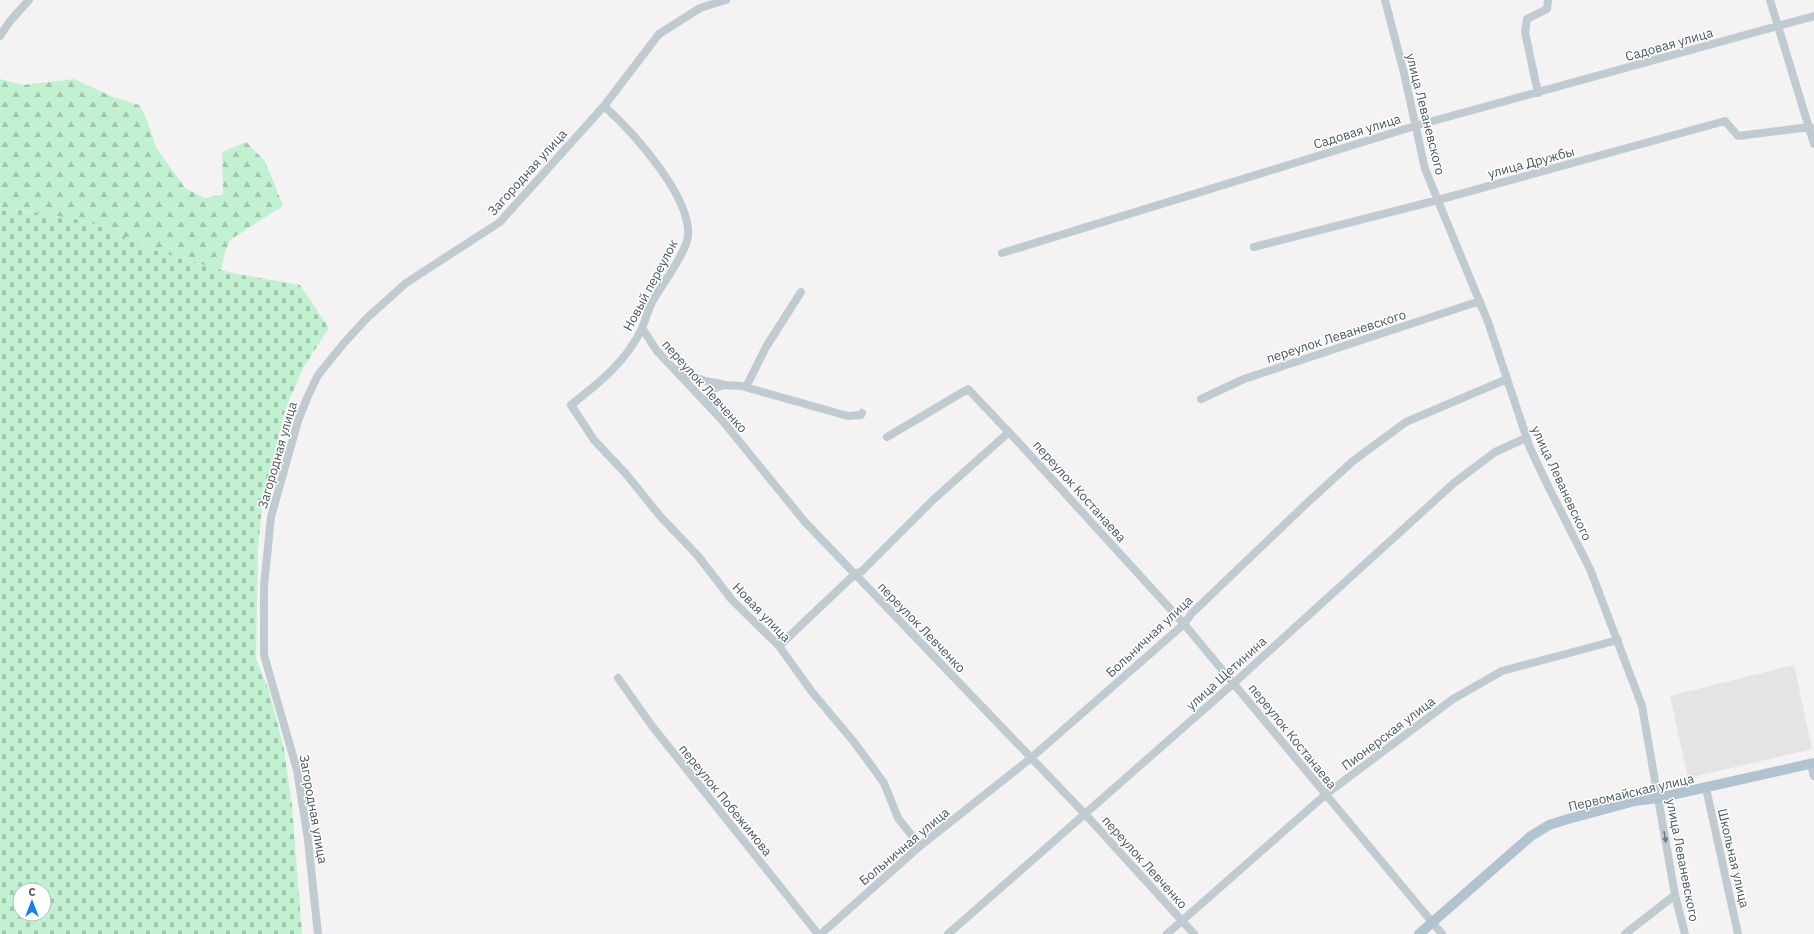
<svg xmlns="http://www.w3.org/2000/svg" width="1814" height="934" font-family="'IBM Plex Sans',sans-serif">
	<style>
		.education { fill: #e5e3e4 }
		.forest { fill: url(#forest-firs) }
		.cemetery { fill: url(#cemetery-stones); fill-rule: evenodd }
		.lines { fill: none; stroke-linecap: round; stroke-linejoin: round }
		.minor { stroke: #c0cad1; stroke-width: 8 }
		.major { stroke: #b2c3d0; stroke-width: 10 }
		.oneway { fill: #6d7a82 }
		.labels { text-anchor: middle; stroke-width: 3; stroke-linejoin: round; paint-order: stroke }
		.street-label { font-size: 13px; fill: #495760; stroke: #fff }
	</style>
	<defs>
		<pattern id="forest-firs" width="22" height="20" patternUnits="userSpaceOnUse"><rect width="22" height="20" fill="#c2f1d1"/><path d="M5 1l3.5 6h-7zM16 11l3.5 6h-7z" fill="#a0c6ad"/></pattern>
		<pattern id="cemetery-stones" width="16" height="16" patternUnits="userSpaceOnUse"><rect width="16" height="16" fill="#c2f1d1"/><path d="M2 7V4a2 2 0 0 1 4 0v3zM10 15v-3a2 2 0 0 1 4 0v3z" fill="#a0c6ad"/></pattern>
	</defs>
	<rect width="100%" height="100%" fill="#f4f2f2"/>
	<!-- education -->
	<path class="education" d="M1794,665L1812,749L1688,778L1670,696Z"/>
	<!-- forest -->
	<path class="forest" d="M0,79L23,85L74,79L113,97L139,105L147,120L156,147L185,188L205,198L223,195L222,152L246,142L265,161L283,206L230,240L225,252L221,270L159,252L86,221L20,210L0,211Z"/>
	<!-- cemetery -->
	<path class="cemetery" d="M20,210L86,221L159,252L232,273L300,285L329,328L303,368L285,410L262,505L258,549L256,659L269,691L284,749L292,806L302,934H0V211ZM20,890H44V914H20Z"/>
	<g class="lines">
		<!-- minor -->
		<path class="minor" d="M1385,0L1404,73L1425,169L1488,322L1530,448L1549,488L1590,569L1642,706L1675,895L1685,934
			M1770,0L1814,144
			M0,36L10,21L29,0
			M1538,93L1525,32L1527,19L1547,9L1548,0
			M604,106C632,131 697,202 687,241C681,261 662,284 652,302C648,310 646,319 642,328C627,361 599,383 571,405L594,440L626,474L660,516L698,556L732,600L779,646L812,692L854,742L884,783L898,818L920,846
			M1254,247L1438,200L1725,121L1738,136L1810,127
			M1002,253L1415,126L1814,16
			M642,328L657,351L721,419L805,522L1085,814L1194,934
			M678,370L705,381L722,384
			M746,387L766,347L801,292
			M1201,399L1244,379L1480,301
			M710,407L709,397L711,390L723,385L741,386L848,416L861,415L862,413
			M887,437L968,389L1021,445L1184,624L1442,934
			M779,646L855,574L862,571L933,500L1009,432
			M618,678L652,726L818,934
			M1811,764L1814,776
			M1706,788L1738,934
			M318,934L308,840L297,770L264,655V586L271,517L298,421L307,398L318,375L344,343L367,318L406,283L500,222L604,106L659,34L700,8L726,0
			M821,934L920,846L1031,758L1184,624L1192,613L1307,503L1353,461L1406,422L1507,379
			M948,934L1234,683L1454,483L1495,452L1526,438
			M1167,934L1325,795L1453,699L1502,671L1618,640
			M1625,934L1675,895"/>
		<!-- major -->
		<path class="major" d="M1419,934L1531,836L1549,825L1568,819L1635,801L1658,798L1814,763"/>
	</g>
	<!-- one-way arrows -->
	<defs><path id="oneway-solid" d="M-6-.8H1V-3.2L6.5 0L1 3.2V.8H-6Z"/></defs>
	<use class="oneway" href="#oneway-solid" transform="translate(1665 837) rotate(80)"/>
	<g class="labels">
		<!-- street labels -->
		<g class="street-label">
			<text transform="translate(1669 44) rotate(-16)" y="5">Садовая улица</text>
			<text transform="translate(1426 114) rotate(76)" y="5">улица Леваневского</text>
			<text transform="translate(1357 131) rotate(-17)" y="5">Садовая улица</text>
			<text transform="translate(1531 162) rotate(-15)" y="5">улица Дружбы</text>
			<text transform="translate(527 172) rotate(-48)" y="5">Загородная улица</text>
			<text transform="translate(650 285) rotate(-62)" y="5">Новый переулок</text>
			<text transform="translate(1336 336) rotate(-18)" y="5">переулок Леваневского</text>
			<text transform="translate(705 386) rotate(48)" y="5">переулок Левченко</text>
			<text transform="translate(277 455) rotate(-74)" y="5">Загородная улица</text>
			<text transform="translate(1562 483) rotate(65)" y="5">улица Леваневского</text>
			<text transform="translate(1080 491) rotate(48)" y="5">переулок Костанаева</text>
			<text transform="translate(762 612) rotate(46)" y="5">Новая улица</text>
			<text transform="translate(922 627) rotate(46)" y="5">переулок Левченко</text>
			<text transform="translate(1149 636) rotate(-43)" y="5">Больничная улица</text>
			<text transform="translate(1226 673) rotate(-42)" y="5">улица Щетинина</text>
			<text transform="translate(1388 733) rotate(-37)" y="5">Пионерская улица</text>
			<text transform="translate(1293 736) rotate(51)" y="5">переулок Костанаева</text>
			<text transform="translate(1631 792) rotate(-13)" y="5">Первомайская улица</text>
			<text transform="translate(726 800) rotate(51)" y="5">переулок Побежимова</text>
			<text transform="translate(314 809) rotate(80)" y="5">Загородная улица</text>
			<text transform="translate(904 846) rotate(-40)" y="5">Больничная улица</text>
			<text transform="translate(1734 858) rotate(77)" y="5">Школьная улица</text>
			<text transform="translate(1683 860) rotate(79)" y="5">улица Леваневского</text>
			<text transform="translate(1145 862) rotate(48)" y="5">переулок Левченко</text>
		</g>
	</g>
	<!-- north arrow -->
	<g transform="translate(32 902)"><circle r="19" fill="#ffffff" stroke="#b6bcbf"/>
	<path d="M0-3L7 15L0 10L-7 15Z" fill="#1982e7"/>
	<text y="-6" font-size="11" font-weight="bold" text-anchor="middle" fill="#495760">С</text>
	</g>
</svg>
